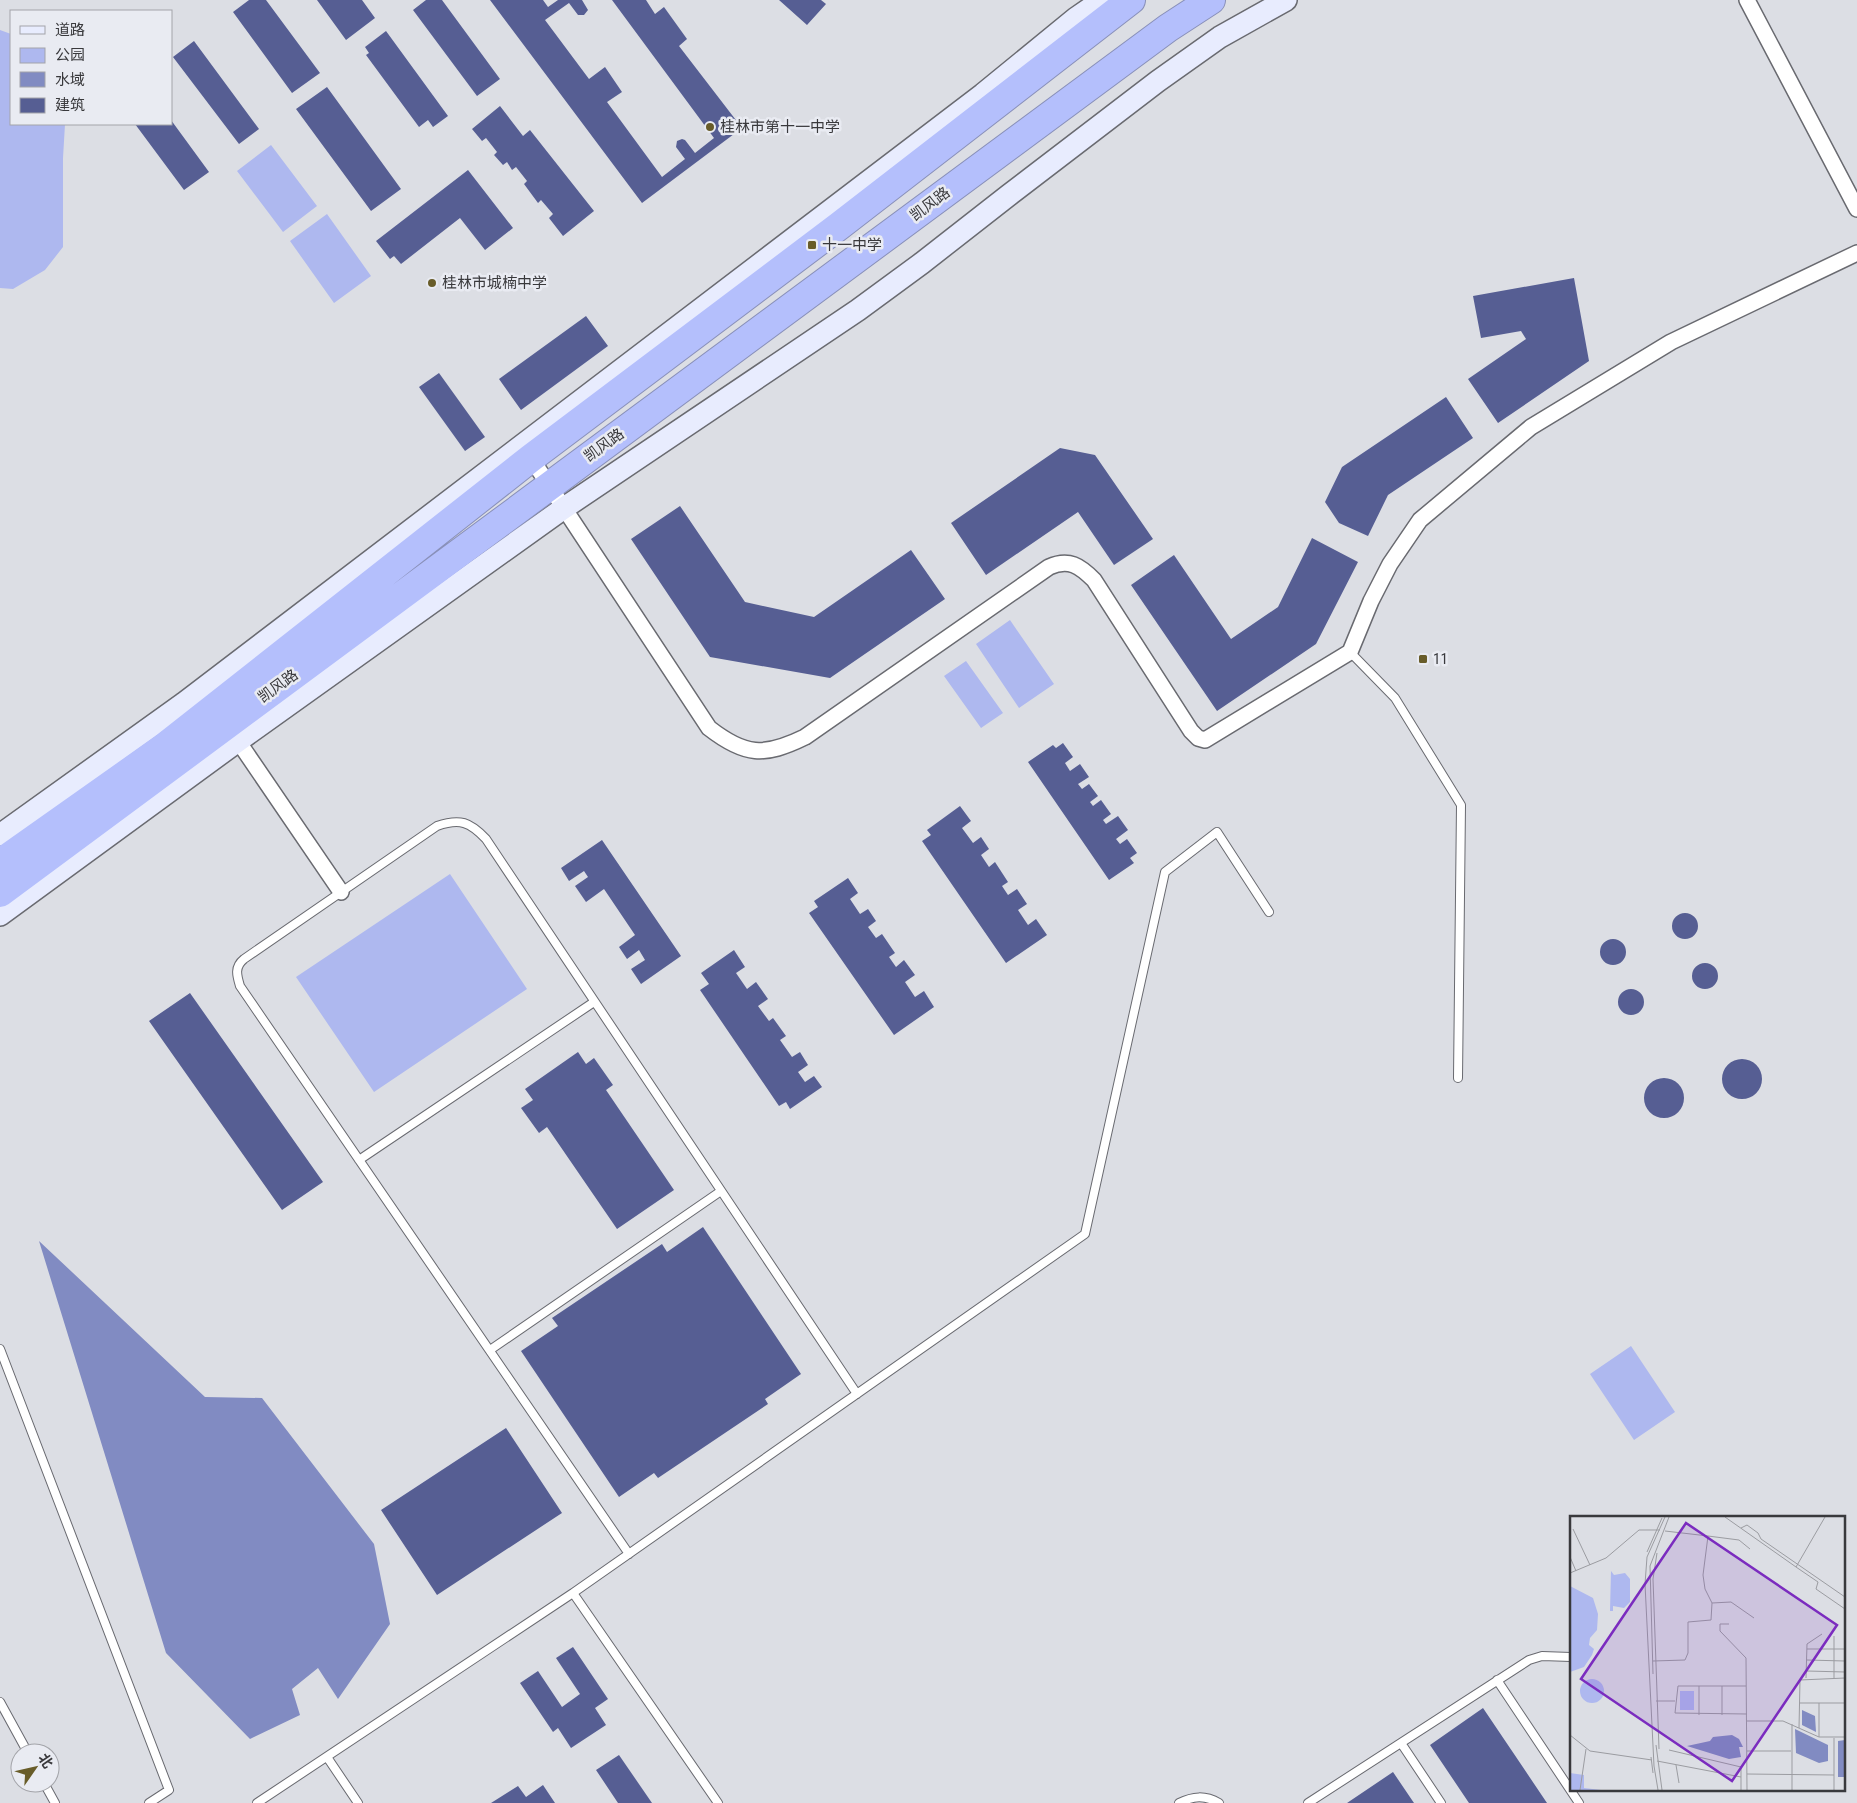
<svg xmlns="http://www.w3.org/2000/svg" width="1857" height="1803" font-family="'Roboto Condensed','Noto Sans SC',sans-serif">
	<style>
		.green { fill: #aeb8ef }
		.water { fill: #818bc2 }
		.building { fill: #565e93 }
		.lines { fill: none; stroke-linecap: round; stroke-linejoin: round }
		.lane-casing { stroke: #696a70; stroke-width: 10 }
		.street-casing { stroke: #696a70; stroke-width: 18 }
		.secondary-casing { stroke: #696a70; stroke-width: 24 }
		.highway-casing { stroke: #8990b9; stroke-width: 30 }
		.lane { stroke: #fff; stroke-width: 8 }
		.street { stroke: #fff; stroke-width: 15 }
		.secondary { stroke: #e8ecfe; stroke-width: 21 }
		.highway { stroke: #b4bffc; stroke-width: 28 }
		.poi-dot { fill: #685c29; stroke: #e9ebf2; stroke-width: 2 }
		.labels { text-anchor: middle; stroke-width: 5; stroke-linejoin: round; paint-order: stroke }
		.poi-label { font-size: 15px; fill: #39393c; stroke: #e9ebf2; text-anchor: start }
		.street-label { font-size: 15px; fill: #39393c; stroke: #e9ebf2 }
		.inset-road { fill: none; stroke: #9b9ca1; stroke-width: 1 }
		.view { fill: #7b2cbf; fill-opacity: 0.15; stroke: #7b2cbf; stroke-width: 2.5 }
		.inset-edge { fill: none; stroke: #39393c; stroke-width: 2.5 }
	</style>
	<rect width="100%" height="100%" fill="#dcdee4"/>
	<!-- green -->
	<path class="green" d="M0,30L11,34V124H65L63,158V247L45,270L13,289L0,288Z
		M271,145L317,206L283,232L237,171Z
		M327,214L371,276L334,303L290,241Z
		M1010,620L1054,684L1019,708L976,644Z
		M966,661L1003,713L981,728L944,676Z
		M450,874L527,989L374,1092L296,977Z
		M1631,1346L1675,1412L1634,1440L1590,1374Z"/>
	<!-- water -->
	<path class="water" d="M39,1241L205,1397L262,1398L374,1544L390,1624L338,1699L318,1668L292,1689L300,1715L250,1739L166,1653Z"/>
	<!-- building -->
	<path class="building" d="M249,0H266L320,73L292,93L233,12Z
		M317,0H362L375,18L346,40Z
		M426,0H442L500,79L477,96L413,10Z
		M490,0H543L548,7L558,0H582L588,10L584,15H578L569,3L545,20L589,79L605,67L622,92L607,102L662,177L685,159L676,147L677,141L682,139L685,140L695,153L714,138L612,0H646L655,14L664,7L687,39L679,46L742,128L642,203Z
		M779,0H821L826,4L807,25Z
		M386,31L448,116L433,127L428,120L419,127L366,55L369,53L365,47Z
		M194,41L259,129L239,144L173,57Z
		M327,87L401,189L371,211L296,109Z
		M500,106L523,136L530,130L594,211L563,236L549,218L553,214L541,200L538,203L524,184L527,181L516,167L512,170L507,162L503,165L494,155L497,152L486,138L482,141L472,129Z
		M171,120L209,172L184,190L135,124H171Z
		M468,170L513,228L485,250L460,218L401,264L394,256L390,259L376,241Z
		M1574,278L1589,361L1498,423L1468,379L1526,339L1521,331L1481,338L1473,296Z
		M586,316L608,346L521,410L499,379Z
		M439,373L485,437L465,451L419,387Z
		M1446,397L1473,438L1388,495L1368,536L1339,523L1325,502L1342,467Z
		M1060,448L1095,455L1153,539L1114,565L1078,512L986,575L951,523Z
		M680,506L745,602L814,617L911,550L945,599L830,678L710,657L631,539Z
		M1312,538L1358,562L1316,644L1217,711L1131,585L1174,555L1231,639L1278,607Z
		M1063,743L1073,757L1065,763L1070,771L1080,764L1089,777L1078,784L1082,789L1089,784L1098,796L1090,802L1093,806L1101,800L1111,814L1103,820L1106,824L1118,816L1128,830L1116,839L1120,844L1127,839L1137,853L1130,858L1134,863L1109,880L1028,762L1053,745L1056,748Z
		M960,806L971,821L962,828L973,843L981,837L989,849L981,855L989,867L995,862L1008,882L1002,886L1008,895L1017,889L1027,904L1018,910L1028,925L1036,919L1047,935L1006,963L922,841L931,835L927,830Z
		M602,840L681,956L641,984L631,969L645,960L639,950L627,959L619,947L635,935L604,889L586,902L575,886L588,877L584,871L569,881L561,868Z
		M848,878L858,893L850,899L860,914L868,909L876,921L868,927L876,938L882,934L895,953L889,957L896,967L904,960L915,975L905,982L915,997L924,991L934,1007L894,1035L809,913L818,907L814,901Z
		M1672 926a13 13 0 1 1 26 0a13 13 0 1 1-26 0Z
		M1600 952a13 13 0 1 1 26 0a13 13 0 1 1-26 0Z
		M734,950L745,967L736,973L747,989L756,982L768,999L758,1006L769,1021L773,1018L786,1036L780,1040L792,1057L800,1052L808,1065L798,1072L805,1082L814,1076L822,1087L790,1109L786,1102L779,1106L700,990L709,984L701,973Z
		M1692 976a13 13 0 1 1 26 0a13 13 0 1 1-26 0Z
		M1618 1002a13 13 0 1 1 26 0a13 13 0 1 1-26 0Z
		M190,993L323,1182L282,1210L149,1021Z
		M578,1052L586,1064L594,1058L613,1085L606,1090L674,1190L617,1229L547,1127L539,1133L521,1108L533,1100L525,1089Z
		M1722 1079a20 20 0 1 1 40 0a20 20 0 1 1-40 0Z
		M1644 1098a20 20 0 1 1 40 0a20 20 0 1 1-40 0Z
		M703,1227L801,1374L765,1399L768,1404L658,1478L654,1473L619,1497L521,1351L558,1326L552,1318L662,1244L667,1252Z
		M506,1428L562,1513L437,1595L381,1510Z
		M573,1647L608,1699L595,1708L606,1725L571,1748L558,1728L553,1732L520,1683L538,1671L562,1707L580,1694L556,1658Z
		M1483,1708L1547,1803H1469L1430,1745Z
		M619,1755L652,1803H618L596,1770Z
		M1393,1772L1414,1803H1347Z
		M543,1785L555,1803H491L518,1786L526,1797Z"/>
	<g class="lines">
		<!-- lane casing -->
		<g class="lane-casing">
			<path id="lane" d="M1350,652L1395,698L1461,805L1458,1078
				M359,1160L594,1002
				M0,1349L169,1790L149,1803
				M490,1350L721,1191
				M629,1554L240,986C237,976 234,967 244,959L437,826C460,818 470,822 486,839L857,1394
				M573,1593L718,1803
				M1497,1680L1579,1803
				M0,1702L28,1753
				M1401,1743L1441,1803
				M327,1757L358,1803
				M44,1783L55,1803
				M257,1803L573,1593L1085,1234L1165,872L1217,832L1269,912
				M1179,1803C1193,1796 1205,1795 1219,1803
				M1308,1803L1529,1660L1542,1656L1571,1657"/>
		</g>
		<!-- street casing -->
		<g class="street-casing">
			<path id="street" d="M1747,0L1857,209
				M531,458L709,728C745,756 764,757 805,737L1049,567C1069,558 1080,566 1094,580L1191,731L1198,738L1205,740L1350,652L1371,601L1390,564L1420,520L1531,427L1671,342L1857,253
				M238,741L341,892"/>
		</g>
		<!-- secondary casing -->
		<g class="secondary-casing">
			<path id="secondary" d="M0,835L184,703L983,94L1076,18L1102,0
				M0,915L238,741L564,508L858,310L922,263L1009,195L1158,81L1220,37L1286,0"/>
		</g>
		<!-- highway casing -->
		<g class="highway-casing">
			<path id="highway" d="M0,863L164,747L531,458L839,226L1131,0
				M0,893L1168,28L1211,0"/>
		</g>
		<!-- lane -->
		<use href="#lane" class="lane"/>
		<!-- street -->
		<use href="#street" class="street"/>
		<!-- secondary -->
		<use href="#secondary" class="secondary"/>
		<!-- highway -->
		<use href="#highway" class="highway"/>
	</g>
	<!-- markers -->
	<g class="poi-dot">
		<circle cx="710" cy="127" r="5"/>
		<rect x="807" y="240" width="10" height="10" rx="2.5"/>
		<circle cx="432" cy="283" r="5"/>
		<rect x="1418" y="654" width="10" height="10" rx="2.5"/>
	</g>
	<g class="labels">
		<!-- poi labels -->
		<g class="poi-label">
			<text x="720" y="132">桂林市第十一中学</text>
			<text x="822" y="250">十一中学</text>
			<text x="442" y="288">桂林市城楠中学</text>
			<text x="1433" y="664">11</text>
		</g>
		<!-- street labels -->
		<g class="street-label">
			<text transform="translate(930 204) rotate(-37)" y="5">凯风路</text>
			<text transform="translate(604 445) rotate(-36)" y="5">凯风路</text>
			<text transform="translate(278 686) rotate(-36)" y="5">凯风路</text>
		</g>
	</g>
	<!-- overview -->
	<g transform="translate(1570 1516)">
		<rect width="275" height="275" fill="#dcdee4"/>
		<path d="M41,55L44,59L55,57L60,63V86L54,92L43,90V95H40ZM0,70L23,82L28,98L27,114L20,122L19,129L24,133L22,139L14,151L0,156ZM10 175a12 12 0 1 1 24 0a12 12 0 1 1-24 0ZM110,175H124V194H110ZM0,257L14,259V272L31,274H0Z" fill="#aeb8ef"/>
		<path d="M232,194L245,200L246,216L232,209ZM225,213L258,229V245L249,247L226,237ZM162,219L169,223L173,231H169L171,241L159,243L117,230L140,225L143,221ZM275,224V261H268V225Z" fill="#818bc2"/>
		<path class="inset-road" d="M155,1L226,51M255,1L226,51L248,66L246,73L275,93M171,12L177,9L188,17L191,23L275,81M3,13L20,49M138,20L169,24L180,33M77,36L92,2M87,37L83,63L89,233M0,41L6,55M0,57L36,42L69,14H90M142,87L161,86L184,102M159,108H150V115L176,142L177,274M264,120V162M237,133H275M237,144L275,145M83,145L115,144L118,137V106L141,104L142,87L135,73L133,59L138,20L95,15M237,155L275,156M83,158L80,50L99,1M236,162L237,128L252,118M129,170V199M152,170V199M176,170H108L105,197L177,198M86,185H105M229,187H275M249,187V221M177,205H213L249,221H275M229,212L230,164L275,162M0,219L20,235L82,244M264,222V274M86,229L92,274M99,234L171,251V274M177,235H221M81,241L83,257M87,245L171,261M106,249L109,267M177,258L264,259M10,274L16,233M88,274L84,250L75,68L77,41L95,1M222,274V208"/>
		<path class="view" d="M116,7L267,109L162,265L11,163Z"/>
		<rect width="275" height="275" class="inset-edge"/>
	</g>
	<!-- legend -->
	<rect x="10" y="10" width="162" height="115" fill="#e9ebf2" stroke="#a3a4a9"/>
	<rect x="20" y="26" width="25" height="8" fill="#e8ecfe" stroke="#a3a4a9"/>
	<text x="55" y="35" font-size="15" fill="#39393c">道路</text>
	<rect x="20" y="48" width="25" height="15" fill="#aeb8ef" stroke="#a3a4a9"/>
	<text x="55" y="60" font-size="15" fill="#39393c">公园</text>
	<rect x="20" y="72" width="25" height="15" fill="#818bc2" stroke="#a3a4a9"/>
	<text x="55" y="85" font-size="15" fill="#39393c">水域</text>
	<rect x="20" y="98" width="25" height="15" fill="#565e93" stroke="#a3a4a9"/>
	<text x="55" y="110" font-size="15" fill="#39393c">建筑</text>
	<!-- north arrow -->
	<g transform="translate(35 1768) rotate(56)"><circle r="24" fill="#e9ebf2" stroke="#a3a4a9"/>
	<path d="M0-4L9 19L0 12L-9 19Z" fill="#685c29"/>
	<text y="-8" font-size="14" font-weight="bold" text-anchor="middle" fill="#39393c">北</text>
	</g>
</svg>
